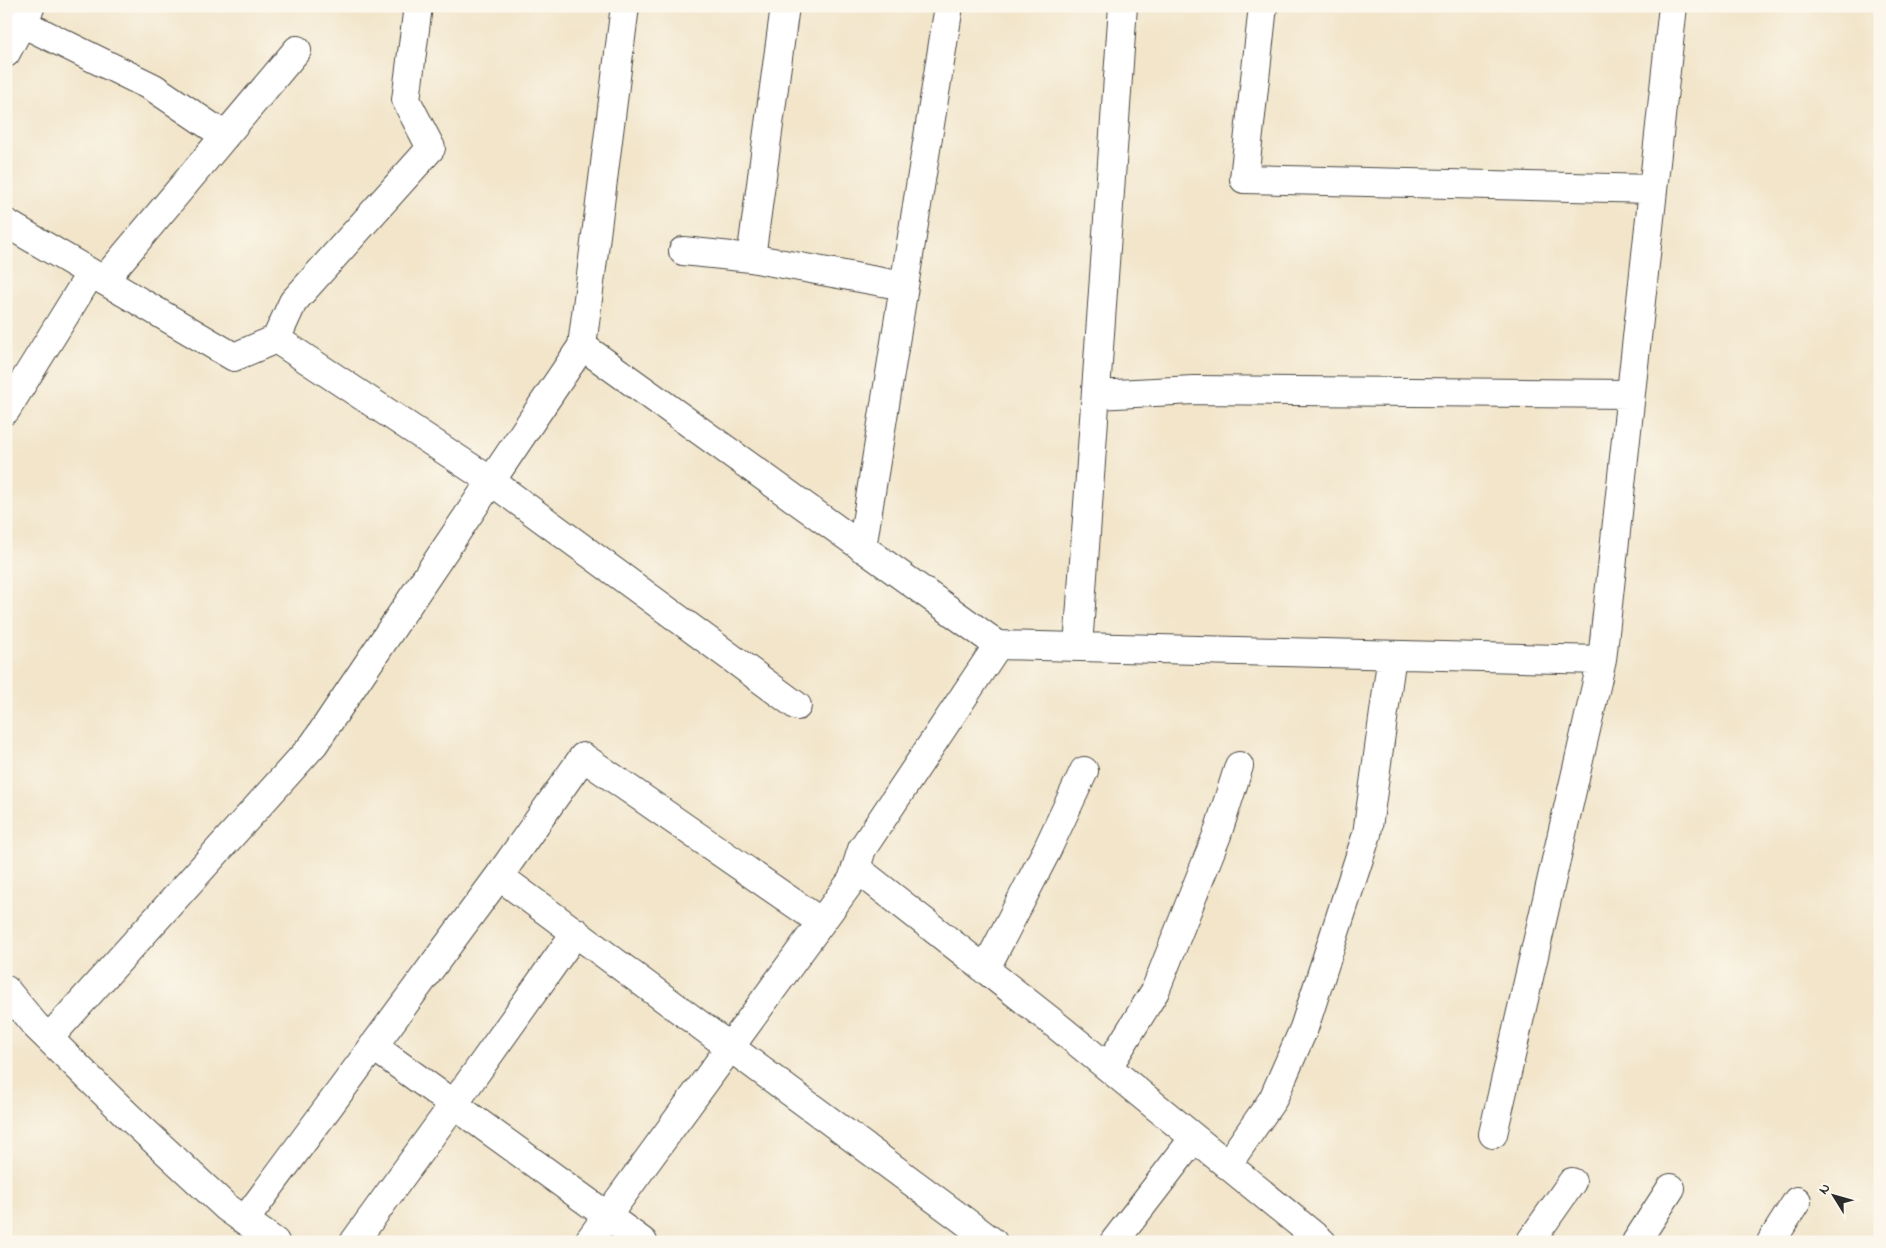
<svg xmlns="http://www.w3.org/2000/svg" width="1886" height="1248" font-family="'Indie Flower',sans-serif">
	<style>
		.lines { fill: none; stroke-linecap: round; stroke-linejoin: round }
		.minor-casing { stroke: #494743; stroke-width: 30 }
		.minor { stroke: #fff; stroke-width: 28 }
	</style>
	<rect width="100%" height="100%" fill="#fbf7ec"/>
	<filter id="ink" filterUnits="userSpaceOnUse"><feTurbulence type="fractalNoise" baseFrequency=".02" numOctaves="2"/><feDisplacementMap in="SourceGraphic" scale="10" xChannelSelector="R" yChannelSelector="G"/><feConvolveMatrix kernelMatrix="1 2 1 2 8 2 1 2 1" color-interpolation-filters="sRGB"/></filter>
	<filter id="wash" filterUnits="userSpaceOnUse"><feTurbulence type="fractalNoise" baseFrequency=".0096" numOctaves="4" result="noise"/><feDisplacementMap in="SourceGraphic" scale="20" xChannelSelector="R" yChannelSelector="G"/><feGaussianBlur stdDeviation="1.12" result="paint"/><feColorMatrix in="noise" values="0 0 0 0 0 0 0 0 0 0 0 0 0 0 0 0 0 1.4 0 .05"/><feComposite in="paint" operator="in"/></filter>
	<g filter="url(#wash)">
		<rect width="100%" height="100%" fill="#f2e5ca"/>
	</g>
	<g filter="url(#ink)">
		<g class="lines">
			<!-- minor casing -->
			<g class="minor-casing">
				<path id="minor" d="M1263,6L1244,179L1653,189
					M22,23L154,88L225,136
					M6,53L30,8
					M6,223L234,357L276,339L491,481L797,706
					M683,251L751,258L904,286
					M751,258L785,6
					M104,280L297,50
					M276,339L293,302L431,148L406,100L418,6
					M582,346L998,645L1602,660
					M1096,395L1194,390L1630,394
					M6,410L91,273
					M862,548L949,6
					M1078,647L1123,6
					M856,868L1051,1021L1322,1242
					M499,876L993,1242
					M985,970L1046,852L1084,771
					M6,990L35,1025L127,1115L226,1207L275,1242
					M49,1038L314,744L582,346L625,6
					M373,1046L643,1242
					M1108,1067L1155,991L1217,835L1239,766
					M1493,1134L1602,660L1673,6
					M1227,1165L1273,1099L1304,1028L1367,834L1392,655
					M245,1220L499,876L583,757L821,922
					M354,1242L454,1104L576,932
					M588,1242L852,880L862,849L998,645
					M1114,1242L1194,1138
					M1530,1242L1572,1182
					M1636,1242L1671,1188
					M1771,1242L1797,1201"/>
			</g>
			<!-- minor -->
			<use href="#minor" class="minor"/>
		</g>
	</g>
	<!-- margin -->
	<rect width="1886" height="1248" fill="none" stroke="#fbf7ec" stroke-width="25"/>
	<!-- north arrow -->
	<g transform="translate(1834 1196) rotate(307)" stroke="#fbf7ec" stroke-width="4" paint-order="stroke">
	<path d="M0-4L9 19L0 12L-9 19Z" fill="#2b2b2b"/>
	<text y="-8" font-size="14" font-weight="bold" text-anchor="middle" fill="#2b2b2b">N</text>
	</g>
</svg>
